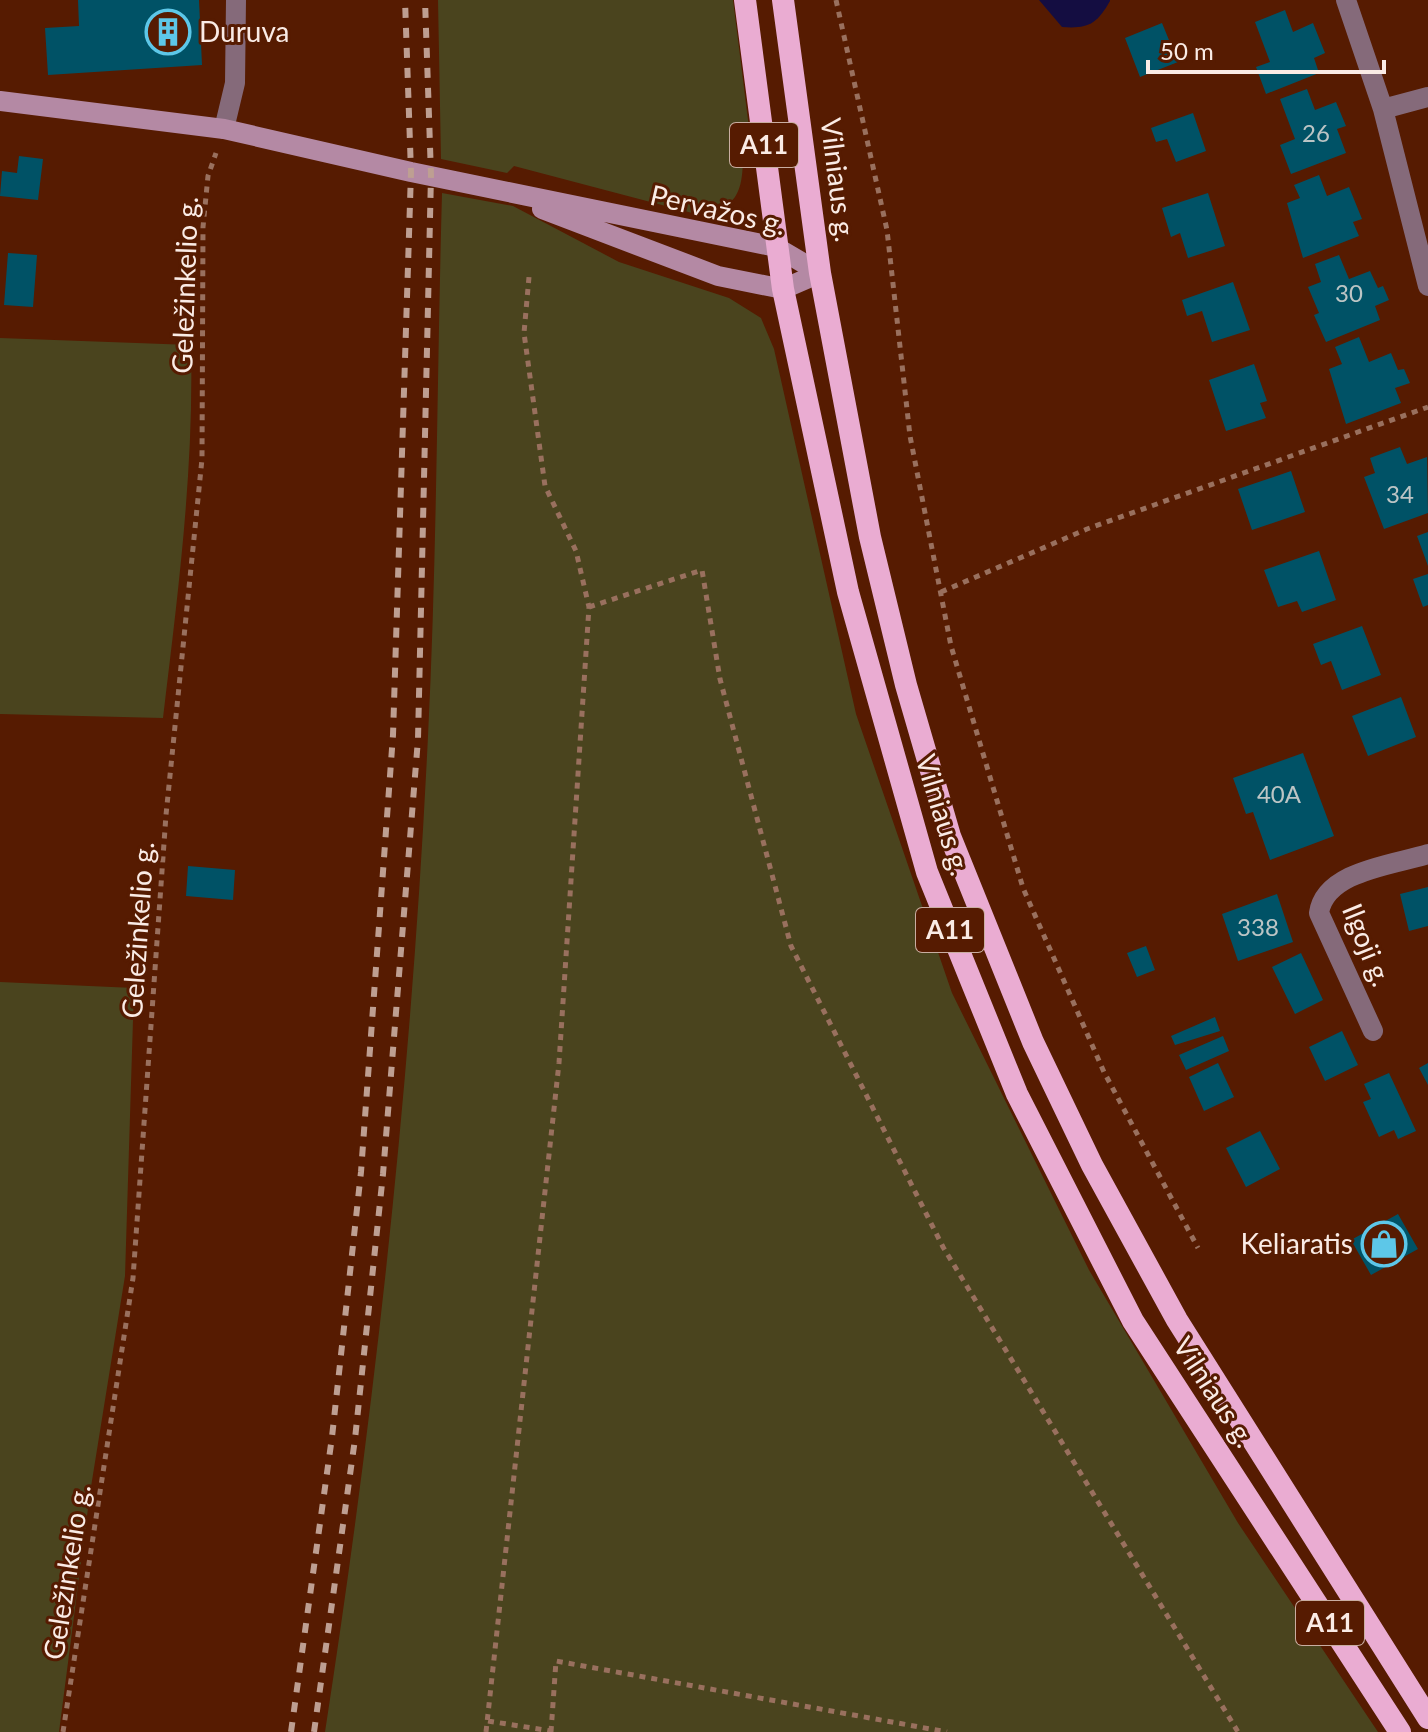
<svg xmlns="http://www.w3.org/2000/svg" width="1428" height="1732" font-family="Lato,sans-serif">
	<style>
		.green { fill: #4a441e }
		.water { fill: #140d41 }
		.building { fill: #005266 }
		.lines { fill: none; stroke-linecap: round; stroke-linejoin: round }
		.path { stroke: #99705e; stroke-width: 5; stroke-dasharray: 6 6; stroke-linecap: butt }
		.minor { stroke: #856a7a; stroke-width: 20 }
		.secondary { stroke: #b489a4; stroke-width: 20 }
		.trunk { stroke: #eaacd2; stroke-width: 22 }
		.rail { stroke: #be9f92; stroke-width: 6; stroke-dasharray: 10 10; stroke-linecap: butt }
		.labels { text-anchor: middle; stroke-width: 6; stroke-linejoin: round; paint-order: stroke }
		.number-label { font-size: 24px; fill: #bcc5c5 }
		.shield { fill: #561b01; stroke: #c9ada1; stroke-width: 2 }
		.shield-label { font-size: 26px; font-weight: bold; fill: #faebe5 }
		.poi-label { font-size: 28px; fill: #faebe5; stroke: #561b01; text-anchor: start }
		.street-label { font-size: 28px; fill: #faebe5; stroke: #561b01 }
	</style>
	<rect width="100%" height="100%" fill="#561b01"/>
	<!-- green -->
	<path class="green" d="M438,0H733L752,152L743,154C743,193 737,210 696,214L514,166L507,173L441,159Z
		M442,193L513,206L619,262L729,298L761,318L774,349L856,714L952,993L1089,1270L1238,1523L1378,1732H325C376,1402 412,1070 428,736C437,556 437,374 442,193Z
		M0,338L191,345C194,471 178,593 163,718L0,714Z
		M0,982L134,988L125,1276L90,1493L59,1732H0Z"/>
	<!-- water -->
	<path class="water" d="M1039,0H1110V1C1097,24 1088,29 1062,27Z"/>
	<!-- building -->
	<path class="building" d="M78,0H199L202,65L48,75L45,28L79,26Z
		M1285,10L1293,32L1313,23L1325,53L1314,58L1319,73L1266,94L1256,67L1270,62L1255,22Z
		M1162,23L1178,62L1140,77L1125,38Z
		M1307,89L1315,110L1336,102L1346,126L1337,129L1346,153L1291,174L1280,145L1295,139L1280,99Z
		M1193,113L1206,151L1176,162L1167,139L1156,142L1151,128Z
		M19,156L43,159L38,200L0,196L2,171L17,173Z
		M1319,175L1327,196L1349,187L1362,219L1353,222L1359,236L1303,258L1287,203L1300,198L1294,185Z
		M1208,193L1225,246L1188,258L1180,233L1171,237L1162,208Z
		M8,253L37,255L33,307L4,305Z
		M1339,255L1349,279L1370,271L1378,288L1383,286L1389,300L1375,306L1380,320L1326,342L1314,315L1319,313L1308,287L1321,282L1315,264Z
		M1233,282L1250,330L1212,342L1202,311L1187,316L1182,300Z
		M1359,337L1369,362L1391,353L1398,370L1404,369L1410,383L1395,388L1401,403L1346,424L1329,369L1342,364L1335,347Z
		M1254,364L1267,401L1260,403L1266,418L1226,431L1209,380Z
		M1400,447L1407,464L1427,457L1428,513L1384,529L1364,477L1375,473L1370,458Z
		M1291,471L1305,512L1252,530L1238,489Z
		M1428,532V566L1417,536Z
		M1319,551L1336,600L1302,612L1297,601L1278,607L1264,570Z
		M1428,574V605L1423,607L1413,579Z
		M1362,626L1381,675L1342,690L1331,661L1321,665L1313,644Z
		M1401,697L1416,737L1368,756L1352,716Z
		M1303,753L1334,836L1270,860L1253,812L1246,814L1233,778Z
		M188,866L235,870L233,900L186,896Z
		M1428,887V926L1409,931L1400,894Z
		M1277,894L1293,942L1238,961L1222,914Z
		M1146,946L1155,970L1137,977L1127,953Z
		M1301,953L1323,1000L1295,1014L1272,967Z
		M1215,1017L1220,1031L1175,1045L1171,1036Z
		M1342,1031L1358,1065L1325,1081L1309,1047Z
		M1223,1036L1229,1051L1186,1070L1179,1055Z
		M1218,1063L1234,1097L1204,1111L1189,1077Z
		M1428,1063V1085L1419,1068Z
		M1389,1073L1416,1131L1398,1139L1394,1130L1379,1137L1363,1102L1371,1099L1364,1084Z
		M1260,1131L1280,1169L1246,1187L1226,1148Z
		M1398,1214L1418,1249L1371,1275L1351,1240Z"/>
	<g class="lines">
		<!-- path -->
		<path class="path" d="M836,0L887,230L910,436L951,646L1023,888L1104,1072L1198,1248
			M941,592L1087,529L1428,407
			M589,607L702,570L720,679L791,946L943,1247L1238,1732
			M488,1721L551,1731
			M63,1732L133,1278L166,815L202,459L203,227L208,176L216,153
			M486,1732L559,1063L589,607L576,551L545,486L524,333L529,277
			M551,1732L556,1661L947,1732"/>
		<!-- minor -->
		<path class="minor" d="M1346,0L1383,109L1428,286
			M1383,109L1428,97
			M224,129L235,83L236,0
			M1373,1031L1319,913C1325,871 1393,865 1428,854"/>
		<!-- secondary -->
		<path class="secondary" d="M0,101L224,129L411,172L776,247L820,273
			M542,209L718,276L783,289L820,273"/>
		<!-- trunk -->
		<path class="trunk" d="M745,0L783,289L848,592L927,872L1017,1094L1133,1321L1400,1732
			M783,0L820,273L870,537L906,685L950,836L1033,1042L1092,1165L1177,1320L1428,1718"/>
		<!-- rail -->
		<path class="rail" d="M291,1732L332,1437L361,1172L393,735L411,172L405,0
			M314,1732L355,1439L383,1174L418,739L431,175L425,0"/>
	</g>
	<!-- icons -->
	<defs>
		<g id="building-ring" transform="scale(2.3)"><circle r="9.5" fill="#561b01" stroke="#5dc7e8" stroke-width="1.5"/><path d="M-4-6H4V6H1V3H-1V6H-4ZM-2.5-4.3h1.7v1.8h-1.7ZM.8-4.3h1.7v1.8H.8ZM-2.5-1h1.7V.8h-1.7ZM.8-1h1.7V.8H.8Z" fill="#5dc7e8"/></g>
		<g id="shop-ring" transform="scale(2.3)"><circle r="9.5" fill="#561b01" stroke="#5dc7e8" stroke-width="1.5"/><path d="M-5-2.5h2.3a2.7 3.5 0 0 1 5.4 0H5L5.5 6h-11ZM-1.5-2.5h3a1.5 2.3 0 0 0-3 0Z" fill="#5dc7e8"/></g>
	</defs>
	<g fill-rule="evenodd">
		<use href="#building-ring" x="168" y="32"/>
		<use href="#shop-ring" x="1384" y="1244"/>
	</g>
	<g class="labels">
		<!-- number labels -->
		<g class="number-label">
			<text x="1316" y="142">26</text>
			<text x="1349" y="302">30</text>
			<text x="1400" y="503">34</text>
			<text x="1279" y="803">40A</text>
			<text x="1258" y="936">338</text>
		</g>
		<!-- shield labels -->
		<g class="shield">
			<rect x="730" y="123" width="68" height="44" rx="6"/>
			<rect x="916" y="908" width="68" height="44" rx="6"/>
			<rect x="1296" y="1601" width="68" height="44" rx="6"/>
		</g>
		<g class="shield-label">
			<text x="764" y="154">A11</text>
			<text x="950" y="939">A11</text>
			<text x="1330" y="1632">A11</text>
		</g>
		<!-- poi labels -->
		<g class="poi-label">
			<text x="199" y="42">Duruva</text>
			<text x="1353" y="1254" text-anchor="end">Keliaratis</text>
		</g>
		<!-- street labels -->
		<g class="street-label">
			<text transform="translate(838 180) rotate(83)" y="10">Vilniaus g.</text>
			<text transform="translate(718 210) rotate(13)" y="10">Pervažos g.</text>
			<text transform="translate(185 285) rotate(-88)" y="10">Geležinkelio g.</text>
			<text transform="translate(943 815) rotate(73)" y="10">Vilniaus g.</text>
			<text transform="translate(138 930) rotate(-86)" y="10">Geležinkelio g.</text>
			<text transform="translate(1367 945) rotate(68)" y="10">Ilgoji g.</text>
			<text transform="translate(1214 1392) rotate(57)" y="10">Vilniaus g.</text>
			<text transform="translate(67 1572) rotate(-81)" y="10">Geležinkelio g.</text>
		</g>
	</g>
	<!-- scale -->
	<path d="M1148 60v12h236v-12" fill="none" stroke="#faebe5" stroke-width="4"/>
	<text x="1160" y="60" font-size="24" fill="#faebe5" stroke="#561b01" stroke-width="6" paint-order="stroke">50 m</text>
</svg>
